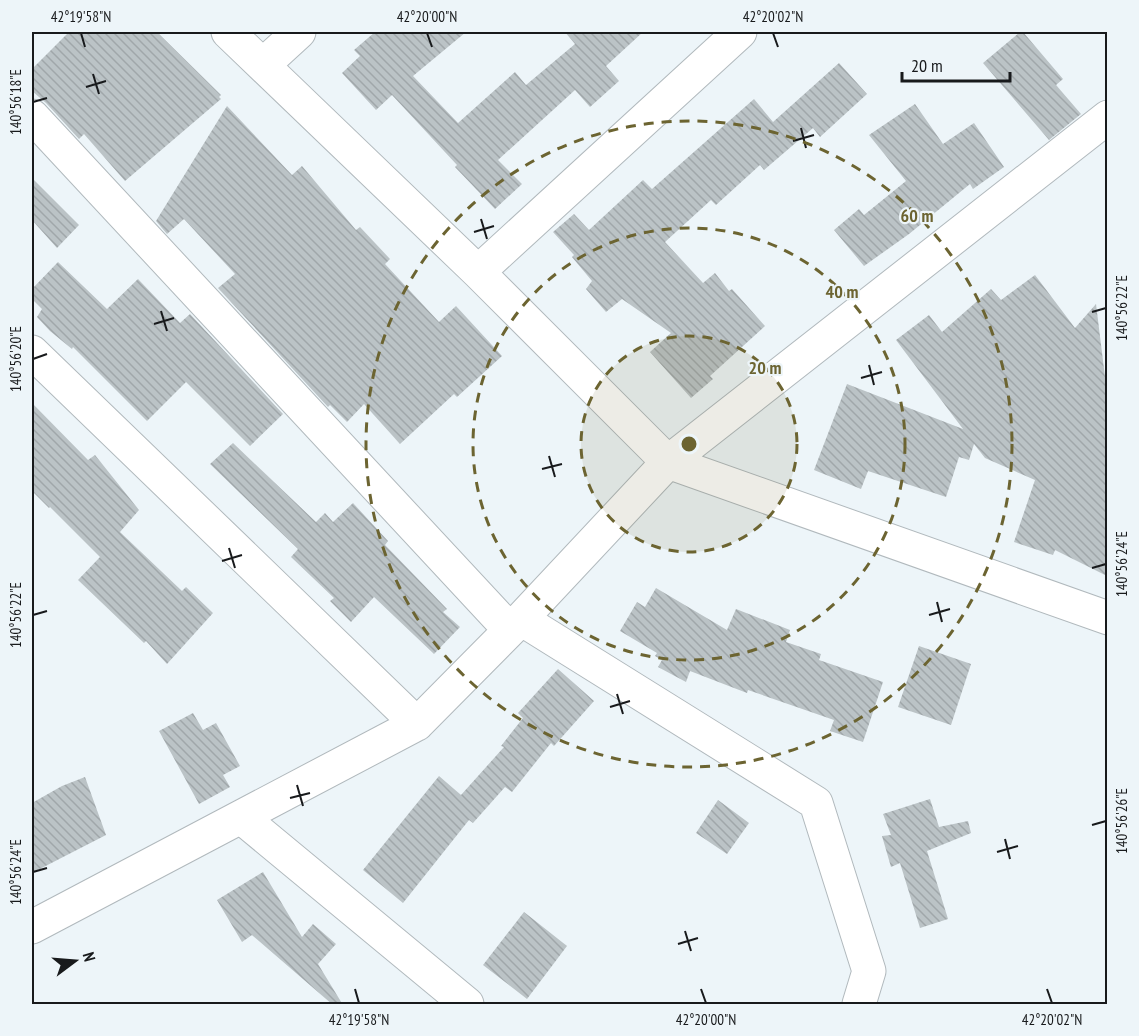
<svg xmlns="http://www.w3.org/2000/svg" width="1139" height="1036" font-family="'PT Sans Narrow',sans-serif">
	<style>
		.building { fill: url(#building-back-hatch) }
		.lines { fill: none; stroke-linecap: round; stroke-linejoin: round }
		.minor-casing { stroke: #b1b9bd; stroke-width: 35 }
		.minor { stroke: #fff; stroke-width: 33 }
		.ticks { fill: none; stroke: #181a1c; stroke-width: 2 }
		.ring { fill: none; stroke: #6c6431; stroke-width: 3; stroke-dasharray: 10 8 }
		.centre { fill: #6c6431; stroke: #edf5f9; stroke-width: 3 }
		.ring-label { font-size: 18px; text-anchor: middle; font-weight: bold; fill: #6c6431; stroke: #edf5f9; stroke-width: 4.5; stroke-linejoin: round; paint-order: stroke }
		.neatline { fill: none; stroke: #181a1c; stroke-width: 2 }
		.ticks-label { font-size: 15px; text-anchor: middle; fill: #181a1c }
	</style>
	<defs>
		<pattern id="building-back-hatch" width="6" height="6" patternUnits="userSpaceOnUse" patternTransform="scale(1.5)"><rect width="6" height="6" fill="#bbc3c6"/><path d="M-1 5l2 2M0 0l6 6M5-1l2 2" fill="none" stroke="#a0a7aa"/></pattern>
	</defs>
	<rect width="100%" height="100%" fill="#edf5f9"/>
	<!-- building -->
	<path class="building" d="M69,32H157L221,95L219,97L221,99L125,181L84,134L79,139L46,103L32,91V69Z
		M375,32H466L413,76L458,123L515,72L526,85L575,44L565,32H643L606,66L619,81L590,107L575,90L498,160L522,184L495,209L455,167L457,165L392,95L376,110L342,73L360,56L354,50Z
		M1020,32H1023L1063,79L1056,85L1081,114L1049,140L983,63Z
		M839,63L867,94L820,137L813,128L764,170L760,165L716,205L711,200L665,242L703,283L715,273L729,291L732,289L765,326L710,376L713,379L691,398L650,352L671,333L622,299L606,312L586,289L592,281L572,257L574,255L553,232L574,214L589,230L643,180L652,189L754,99L773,122Z
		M915,104L943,144L974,123L1004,167L973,189L970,184L909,234L864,266L834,230L859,209L864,215L906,181L869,135Z
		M227,106L292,175L302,166L356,230L360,227L390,259L385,264L439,322L456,306L502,356L457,397L454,394L400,444L364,404L347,422L330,405L328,407L218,288L235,274L184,219L167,234L156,221Z
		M32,178L79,225L57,248L32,220Z
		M58,262L107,309L138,279L180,323L190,314L283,414L250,446L186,382L147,421L73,347L72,349L50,331L37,317L42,309L32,299V289Z
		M1035,275L1075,328L1096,304L1107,393V576L1055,550L1053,555L1014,542L1035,480L985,458L974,444L969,460L959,457L946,497L868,471L861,489L814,470L847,384L963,429L896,340L929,315L942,332L991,289L1001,300Z
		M32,403L88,460L95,455L139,510L120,532L182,591L186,587L213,613L167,664L146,641L144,643L78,580L100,557L50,507L49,508L32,491Z
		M233,443L316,522L325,513L333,522L353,503L388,541L385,545L447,609L443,612L460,627L434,654L374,597L351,622L330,601L334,598L291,557L298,549L210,464Z
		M656,588L727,630L736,609L790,630L786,642L821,654L819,660L883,682L863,742L830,731L834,720L748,690L747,693L690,671L686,682L658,667L662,660L655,656L657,653L620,631L637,602L645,607Z
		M919,646L971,664L951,725L898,707Z
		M558,669L594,701L554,746L551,743L512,792L505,787L473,823L469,820L403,903L363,870L439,776L461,795L504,747L501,746L523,718L518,713Z
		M193,713L203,730L216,723L240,766L223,775L230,787L199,804L159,731Z
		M85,777L106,835L32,873V803L62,786Z
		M930,799L939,827L968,821L971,833L927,851L948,919L920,928L900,863L891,867L882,836L891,835L883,814Z
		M718,800L749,823L727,854L696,833Z
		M263,872L302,937L313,924L336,944L318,964L343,1005H333L252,935L242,942L217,900Z
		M524,912L567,946L527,999L483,965Z"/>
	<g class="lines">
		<!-- minor casing -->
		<g class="minor-casing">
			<path id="minor" d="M228,32L478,272L668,462L1108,618
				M263,65L299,32
				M32,116L510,630
				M478,272L740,32
				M32,352L417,724
				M521,619L816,803L869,971L859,1004
				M241,817L467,1004
				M32,927L417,724L521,619L668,462L1108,117"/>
		</g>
		<!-- minor -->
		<use href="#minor" class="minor"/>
	</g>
	<!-- ticks -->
	<path class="ticks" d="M81,33L85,47M427,33L432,47M773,33L778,47M93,74L99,94M86,87L106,81M33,102L47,98M801,128L806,148M793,141L814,135M481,219L487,239M474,232L494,226M161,311L167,331M1092,312L1106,308M154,324L174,318M33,359L47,354M869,365L874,385M861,378L882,372M549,456L555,477M542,469L562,464M229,548L235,568M222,561L242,555M1092,568L1106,564M937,602L942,622M33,615L47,611M929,615L950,609M617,694L623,714M610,707L630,701M297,785L303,806M290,798L310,793M1092,825L1106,821M1005,839L1010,859M997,852L1018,846M33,872L47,868M685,931L691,951M678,944L698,938M355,989L359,1003M701,989L706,1003M1047,989L1052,1003"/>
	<!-- distance rings -->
	<circle cx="689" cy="444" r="108" fill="#6c6431" fill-opacity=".12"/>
	<g class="ring">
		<circle cx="689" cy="444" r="108"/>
		<circle cx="689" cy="444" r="216"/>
		<circle cx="689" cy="444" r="323"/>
	</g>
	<circle cx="689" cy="444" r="9" class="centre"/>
	<g class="ring-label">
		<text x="917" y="222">60 m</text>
		<text x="842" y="298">40 m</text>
		<text x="765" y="374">20 m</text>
	</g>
	<!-- border -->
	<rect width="1139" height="1036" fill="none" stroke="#edf5f9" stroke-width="66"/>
	<!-- north arrow -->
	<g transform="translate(75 961) rotate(74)" stroke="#edf5f9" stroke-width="4.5" paint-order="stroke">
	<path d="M0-4.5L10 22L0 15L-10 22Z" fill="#181a1c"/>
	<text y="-9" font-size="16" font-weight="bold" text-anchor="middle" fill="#181a1c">N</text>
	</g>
	<!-- scale -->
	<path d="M902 72v9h108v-9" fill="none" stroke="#181a1c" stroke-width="3"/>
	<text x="911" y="72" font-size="18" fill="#181a1c" stroke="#edf5f9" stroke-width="4.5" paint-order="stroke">20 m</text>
	<rect x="33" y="33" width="1073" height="970" class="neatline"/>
	<g class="ticks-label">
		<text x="81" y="22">42°19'58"N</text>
		<text x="427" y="22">42°20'00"N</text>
		<text x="773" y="22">42°20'02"N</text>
		<text transform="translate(16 102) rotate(-90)" y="5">140°56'18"E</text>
		<text transform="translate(1122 308) rotate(-90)" y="5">140°56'22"E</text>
		<text transform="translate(16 359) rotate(-90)" y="5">140°56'20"E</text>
		<text transform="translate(1122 564) rotate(-90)" y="5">140°56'24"E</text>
		<text transform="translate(16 615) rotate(-90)" y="5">140°56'22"E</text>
		<text transform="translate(1122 821) rotate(-90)" y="5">140°56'26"E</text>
		<text transform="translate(16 872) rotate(-90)" y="5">140°56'24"E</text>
		<text x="359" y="1025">42°19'58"N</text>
		<text x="706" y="1025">42°20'00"N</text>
		<text x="1052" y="1025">42°20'02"N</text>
	</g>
</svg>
